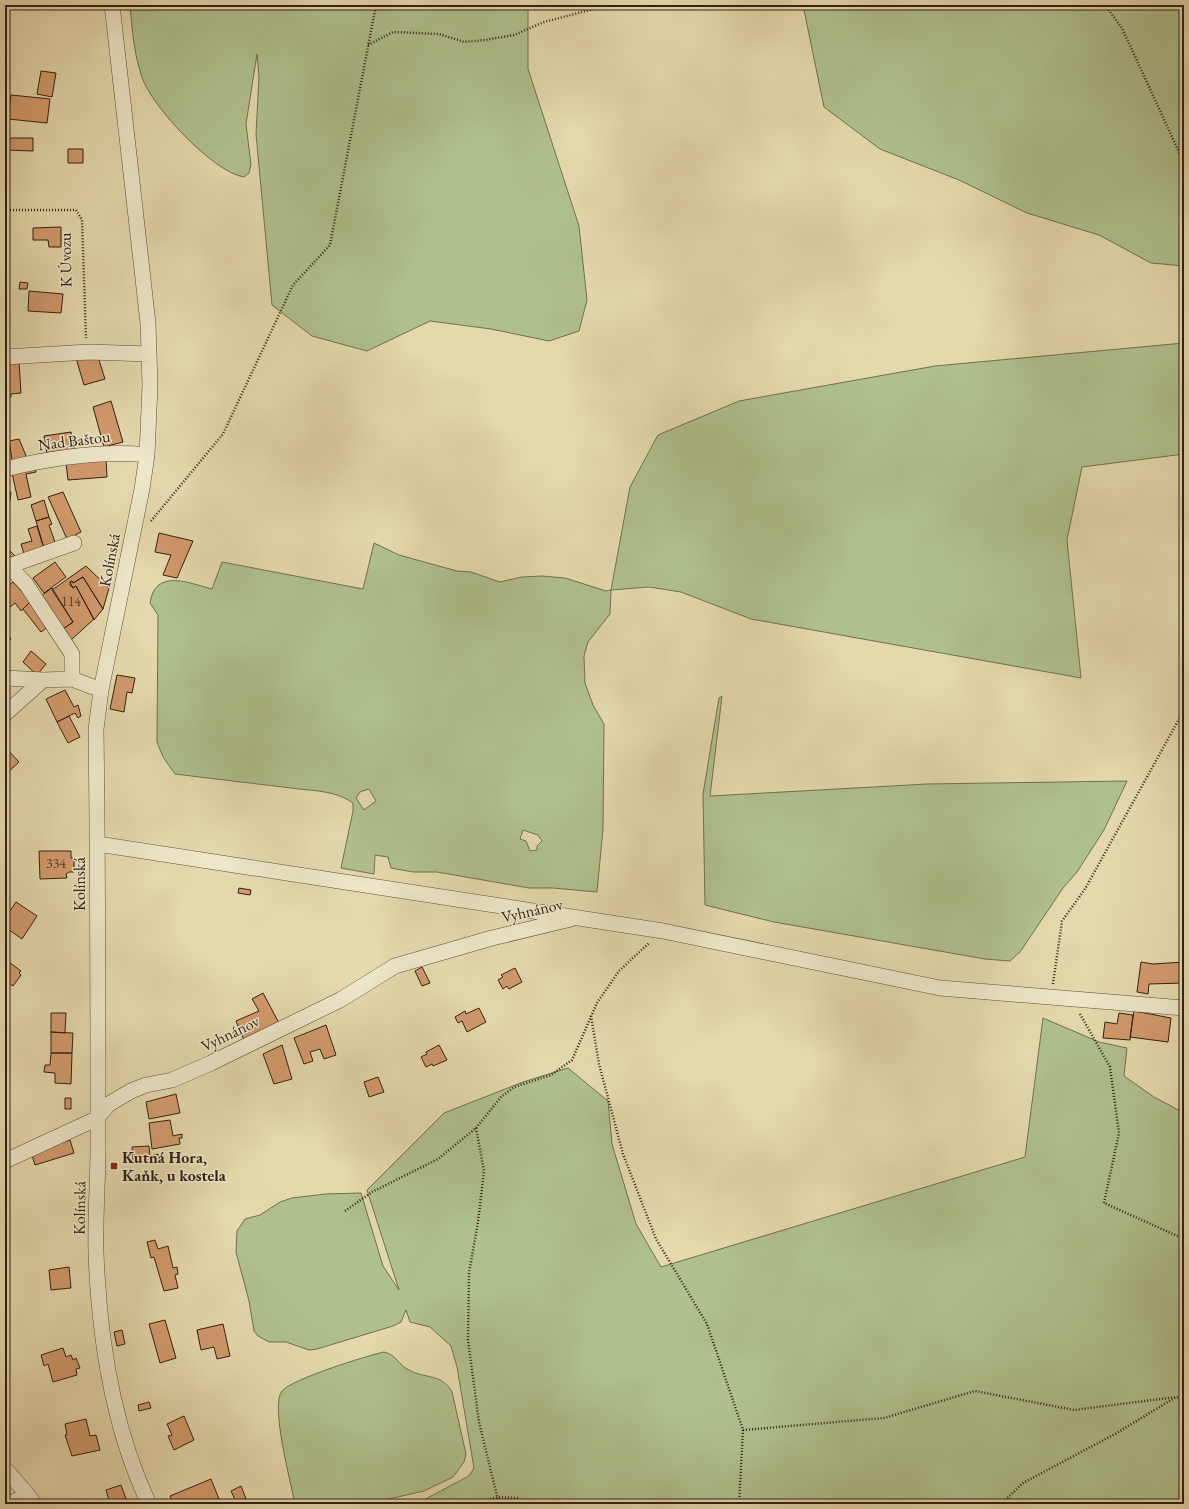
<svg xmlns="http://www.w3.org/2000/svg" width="1189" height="1509" font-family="'EB Garamond',serif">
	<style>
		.green { fill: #afc08e; stroke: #707051; fill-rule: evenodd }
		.building { fill: #d29a6c; stroke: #322014 }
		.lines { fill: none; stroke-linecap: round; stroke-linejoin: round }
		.minor-casing { stroke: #5e4e3a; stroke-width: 16 }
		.path { stroke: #322014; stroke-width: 2.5; stroke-dasharray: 1 2; stroke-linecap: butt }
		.minor { stroke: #ede6c9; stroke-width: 15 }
		.poi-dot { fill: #8f2418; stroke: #ede6c9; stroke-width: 1.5 }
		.labels { text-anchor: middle; stroke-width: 3; stroke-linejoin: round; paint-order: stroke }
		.number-label { font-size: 14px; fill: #5a3e2a }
		.street-label { font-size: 16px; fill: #322014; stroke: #ede6c9 }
		.poi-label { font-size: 16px; font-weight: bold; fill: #322014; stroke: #ede6c9; text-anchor: start }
	</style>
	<rect width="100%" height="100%" fill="#e4d8ac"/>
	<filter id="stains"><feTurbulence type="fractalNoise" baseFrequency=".005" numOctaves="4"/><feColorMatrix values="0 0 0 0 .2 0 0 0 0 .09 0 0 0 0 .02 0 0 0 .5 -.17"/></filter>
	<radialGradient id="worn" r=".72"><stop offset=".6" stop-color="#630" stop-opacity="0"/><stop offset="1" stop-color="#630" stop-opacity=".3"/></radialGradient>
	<!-- green -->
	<path class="green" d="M130,5H528V69L579,226L587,300L579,331L549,341L491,329L430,321L367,351L312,336L272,305L256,134L259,77L257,54L246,124L251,165L249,173L244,177C214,173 151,106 142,77C134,54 132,29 130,5Z
		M803,5H1184V266L1151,263L1099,235L1027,213L959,180L880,149L824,107Z
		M1184,343V454L1082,467L1067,540L1081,678L751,619L681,592L649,587L611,590L610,614L588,642L584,656L585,683L593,705L604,724L603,829L597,892L553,888H529L437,872H413L391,868L388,857L375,855L374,874L341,868L353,811V803C335,790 312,791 291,788C252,783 214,779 175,774L163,757L157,742L158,615L150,603C155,568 189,583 212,589L222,562L363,589L374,543L399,555L457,571L471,572L500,582L522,577L542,576L565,578L606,591L611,590L630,487L658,435L739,401L935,366ZM369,789L376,801L364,810L356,798L360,792ZM523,830L538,835L542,841L537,846V850L530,851L526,841L520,839Z
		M722,696L710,796L927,784L1127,781L1104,830L1077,872L1063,888L1020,952L1010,961L985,959L774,922L705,905L703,794L719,698Z
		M1043,1018L1099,1042L1127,1048L1124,1076L1154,1097L1184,1113V1504H416L469,1476L474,1468L457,1367L451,1346L430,1327L410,1322L406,1310L401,1322L393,1326L317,1349L309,1350L286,1342H269L258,1336L254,1331L249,1301L236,1252L237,1231L245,1219L260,1215L280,1202L292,1198L325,1194L361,1193L383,1266L399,1290L367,1190L444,1113L523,1082L568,1068L608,1101L612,1144L636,1224L661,1267L1025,1157Z
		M384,1352C397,1355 398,1365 409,1370C424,1379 442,1373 452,1392L466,1454L464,1462L453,1477L424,1491L367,1504H295C291,1483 270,1405 282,1391C292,1379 366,1356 384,1352Z"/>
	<!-- building -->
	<path class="building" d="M41,71L56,73L52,97L37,94Z
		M11,95L50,99L47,123L8,119Z
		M5,138H33V151L5,150Z
		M68,149H83V163H68Z
		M61,227V247H49L48,240H33V228Z
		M20,282L28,283L27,289H19Z
		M29,291L63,294L61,313L28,311Z
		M98,357L105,379L84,385L76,358Z
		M19,362L21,393L11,394V397L5,398V363Z
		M111,401L123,442L104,447L93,407Z
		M71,432L75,450L47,454L44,436Z
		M19,439L27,458L12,460L9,441Z
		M106,459L107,477L68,480L66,463Z
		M35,468L36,472L26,474L31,497L18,500L12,473Z
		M5,491L11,492L10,501L5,500Z
		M63,492L81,532L67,539L48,497Z
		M44,500L49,517L36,521L31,505Z
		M49,517L52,524L49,525L56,545L44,548L36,521Z
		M37,526L44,549L24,554L21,544L32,541L28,529Z
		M159,533L193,541L177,578L163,575L171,555L155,552Z
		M5,546L15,556L5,560Z
		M55,562L66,577L44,593L33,578Z
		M86,566L109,588L103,609L83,577L73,583L72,581L70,582L73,588L76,586L94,619L71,640L63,629L73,622L52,590Z
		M83,577L103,609L94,620L76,586L73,588L70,585V582L72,581L73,583Z
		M13,582L31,601L21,611L15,603L5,611V588Z
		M52,588L73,622L63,629L41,596Z
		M31,601L49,626L41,632L23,609Z
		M5,632L11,639L5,644Z
		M31,651L46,664L37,675L23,662Z
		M117,675L135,678L132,693L127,692L124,712L110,709Z
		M65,690L74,707L78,705L81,716L78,718L75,713L57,722L46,699Z
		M69,716L80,737L68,743L57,722Z
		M5,747L19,762L6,774L7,776L5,778Z
		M39,851H71V858H74V872H69L66,874L67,878L40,879Z
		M239,888L251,890L250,895L238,893Z
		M16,902L37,916L22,939L5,927V918Z
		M5,959L21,971L19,973L21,975L13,986L10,984L5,992Z
		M1141,962L1153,964L1184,962V983L1149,984L1148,994L1137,992Z
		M422,967L430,983L422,986L415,971Z
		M515,968L522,982L509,989L507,986L503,989L498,980L503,977L501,975Z
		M263,993L280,1025L244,1040L236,1021L259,1011L252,999Z
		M479,1008L486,1022L467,1032L462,1021L458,1023L455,1017L465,1011L466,1014Z
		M1134,1011L1171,1018L1168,1042L1130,1037Z
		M51,1013H66L65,1033L51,1032Z
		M1119,1013L1133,1015L1130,1040L1103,1038L1105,1022L1117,1024Z
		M326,1025L336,1055L324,1059L320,1049L310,1052L313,1061L304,1064L294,1038Z
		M51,1032L73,1033L72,1053H51Z
		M282,1045L292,1079L274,1084L263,1054Z
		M439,1045L447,1060L433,1066L432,1064L426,1067L421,1057L427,1054L426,1052Z
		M51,1053H72L71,1084L55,1083V1073L44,1072L45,1065H50Z
		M378,1077L384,1092L369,1097L364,1082Z
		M176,1094L180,1113L149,1119L146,1102Z
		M65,1098H71V1109H65Z
		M170,1120L173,1136L182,1134V1138H179L180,1144L152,1149L149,1123Z
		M70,1140L74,1153L35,1165L31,1152Z
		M149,1146L150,1156L158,1154L159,1159L133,1161L132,1147Z
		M155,1240L158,1249L168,1246L173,1268L177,1267L178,1274L175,1275L178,1288L164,1291L154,1257L151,1258L147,1242Z
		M69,1267L71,1288L51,1290L49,1270Z
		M165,1320L176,1358L160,1363L149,1324Z
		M223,1324L230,1356L217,1359L214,1347L201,1350L197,1330Z
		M122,1330L125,1344L117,1346L114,1332Z
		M63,1348L66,1357L71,1355L73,1360L76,1358L80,1368L76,1369L77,1375L53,1382L48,1364L44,1366L41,1355Z
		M149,1402L151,1408L139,1411L138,1405Z
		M184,1416L194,1440L174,1450L168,1436L172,1435L167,1424Z
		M86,1419L90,1436L96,1435L100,1450L72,1456L65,1435H67L65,1424Z
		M211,1479L219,1499L207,1504H174L170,1496Z
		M121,1485L128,1504H110L106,1490Z
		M241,1486L248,1504H237L231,1491Z"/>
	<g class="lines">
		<!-- minor casing -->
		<g class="minor-casing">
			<path id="minor" d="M112,5L148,323L150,385L147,455L142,489L101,690L96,729C98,868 98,1007 98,1146C98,1181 95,1217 96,1252C99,1338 112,1426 149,1504
				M5,357L89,352L149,354
				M5,469C51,458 100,450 147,455
				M5,565L9,566L74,543
				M9,566L26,584L72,654V679
				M5,678L43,680L72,679L101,690
				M5,714L43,680
				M98,844L663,931L940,988L1184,1008
				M5,1161L96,1119L109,1104L131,1091L146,1085L172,1080L211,1063L340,1000L395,966L492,938L571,919
				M5,1469L28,1495L34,1504
				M9,1504L28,1495"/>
		</g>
		<!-- path -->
		<path class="path" d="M1105,5L1122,28L1184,163
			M368,45L393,32L439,34L464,42L485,40L514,35L544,22L609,5
			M10,210H76L82,220L86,338
			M151,521L223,434L293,285L330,245L376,5
			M1053,984L1062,921L1085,889L1184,710
			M1080,1014L1110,1067L1119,1133L1104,1203L1184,1239
			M591,1016L599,1064L623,1154L656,1239L707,1324L743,1430L739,1504
			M476,1128L484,1171L478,1222L469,1273L468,1340L479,1422L499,1504
			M345,1211L372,1192L438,1159L476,1128L501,1097L514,1087L551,1075L572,1060L597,1003L619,971L649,943
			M743,1430L884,1418L975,1391L1074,1410L1176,1397
			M473,1504L497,1497L517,1498L523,1504
			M1001,1504L1023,1483L1115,1434L1176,1397L1184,1398"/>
		<!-- minor -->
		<use href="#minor" class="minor"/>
	</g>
	<!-- markers -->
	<rect class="poi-dot" x="110" y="1162" width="8" height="8" rx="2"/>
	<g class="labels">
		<!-- number labels -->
		<g class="number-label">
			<text x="71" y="606">114</text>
			<text x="56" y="868">334</text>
		</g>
		<!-- street labels -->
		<g class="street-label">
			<text transform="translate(65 260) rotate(-91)" y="6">K Úvozu</text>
			<text transform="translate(74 440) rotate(-7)" y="6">Nad Baštou</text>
			<text transform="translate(109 560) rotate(-79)" y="6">Kolínská</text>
			<text transform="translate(79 884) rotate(-90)" y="6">Kolínská</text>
			<text transform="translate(532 910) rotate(-13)" y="6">Vyhnánov</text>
			<text transform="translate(230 1033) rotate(-26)" y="6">Vyhnánov</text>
			<text transform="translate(79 1208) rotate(-89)" y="6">Kolínská</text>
		</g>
		<!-- poi labels -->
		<g class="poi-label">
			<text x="122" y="1163">Kutná Hora,<tspan x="122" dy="18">Kaňk, u kostela</tspan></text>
		</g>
	</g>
	<!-- margin -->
	<rect width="1189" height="1509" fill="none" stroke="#e4d8ac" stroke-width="20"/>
	<rect x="6" y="6" width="1177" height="1497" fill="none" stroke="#322014" stroke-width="2"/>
	<rect x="10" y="10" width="1169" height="1489" fill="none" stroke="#322014"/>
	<rect width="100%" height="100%" filter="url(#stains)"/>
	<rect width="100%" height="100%" fill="url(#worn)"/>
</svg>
